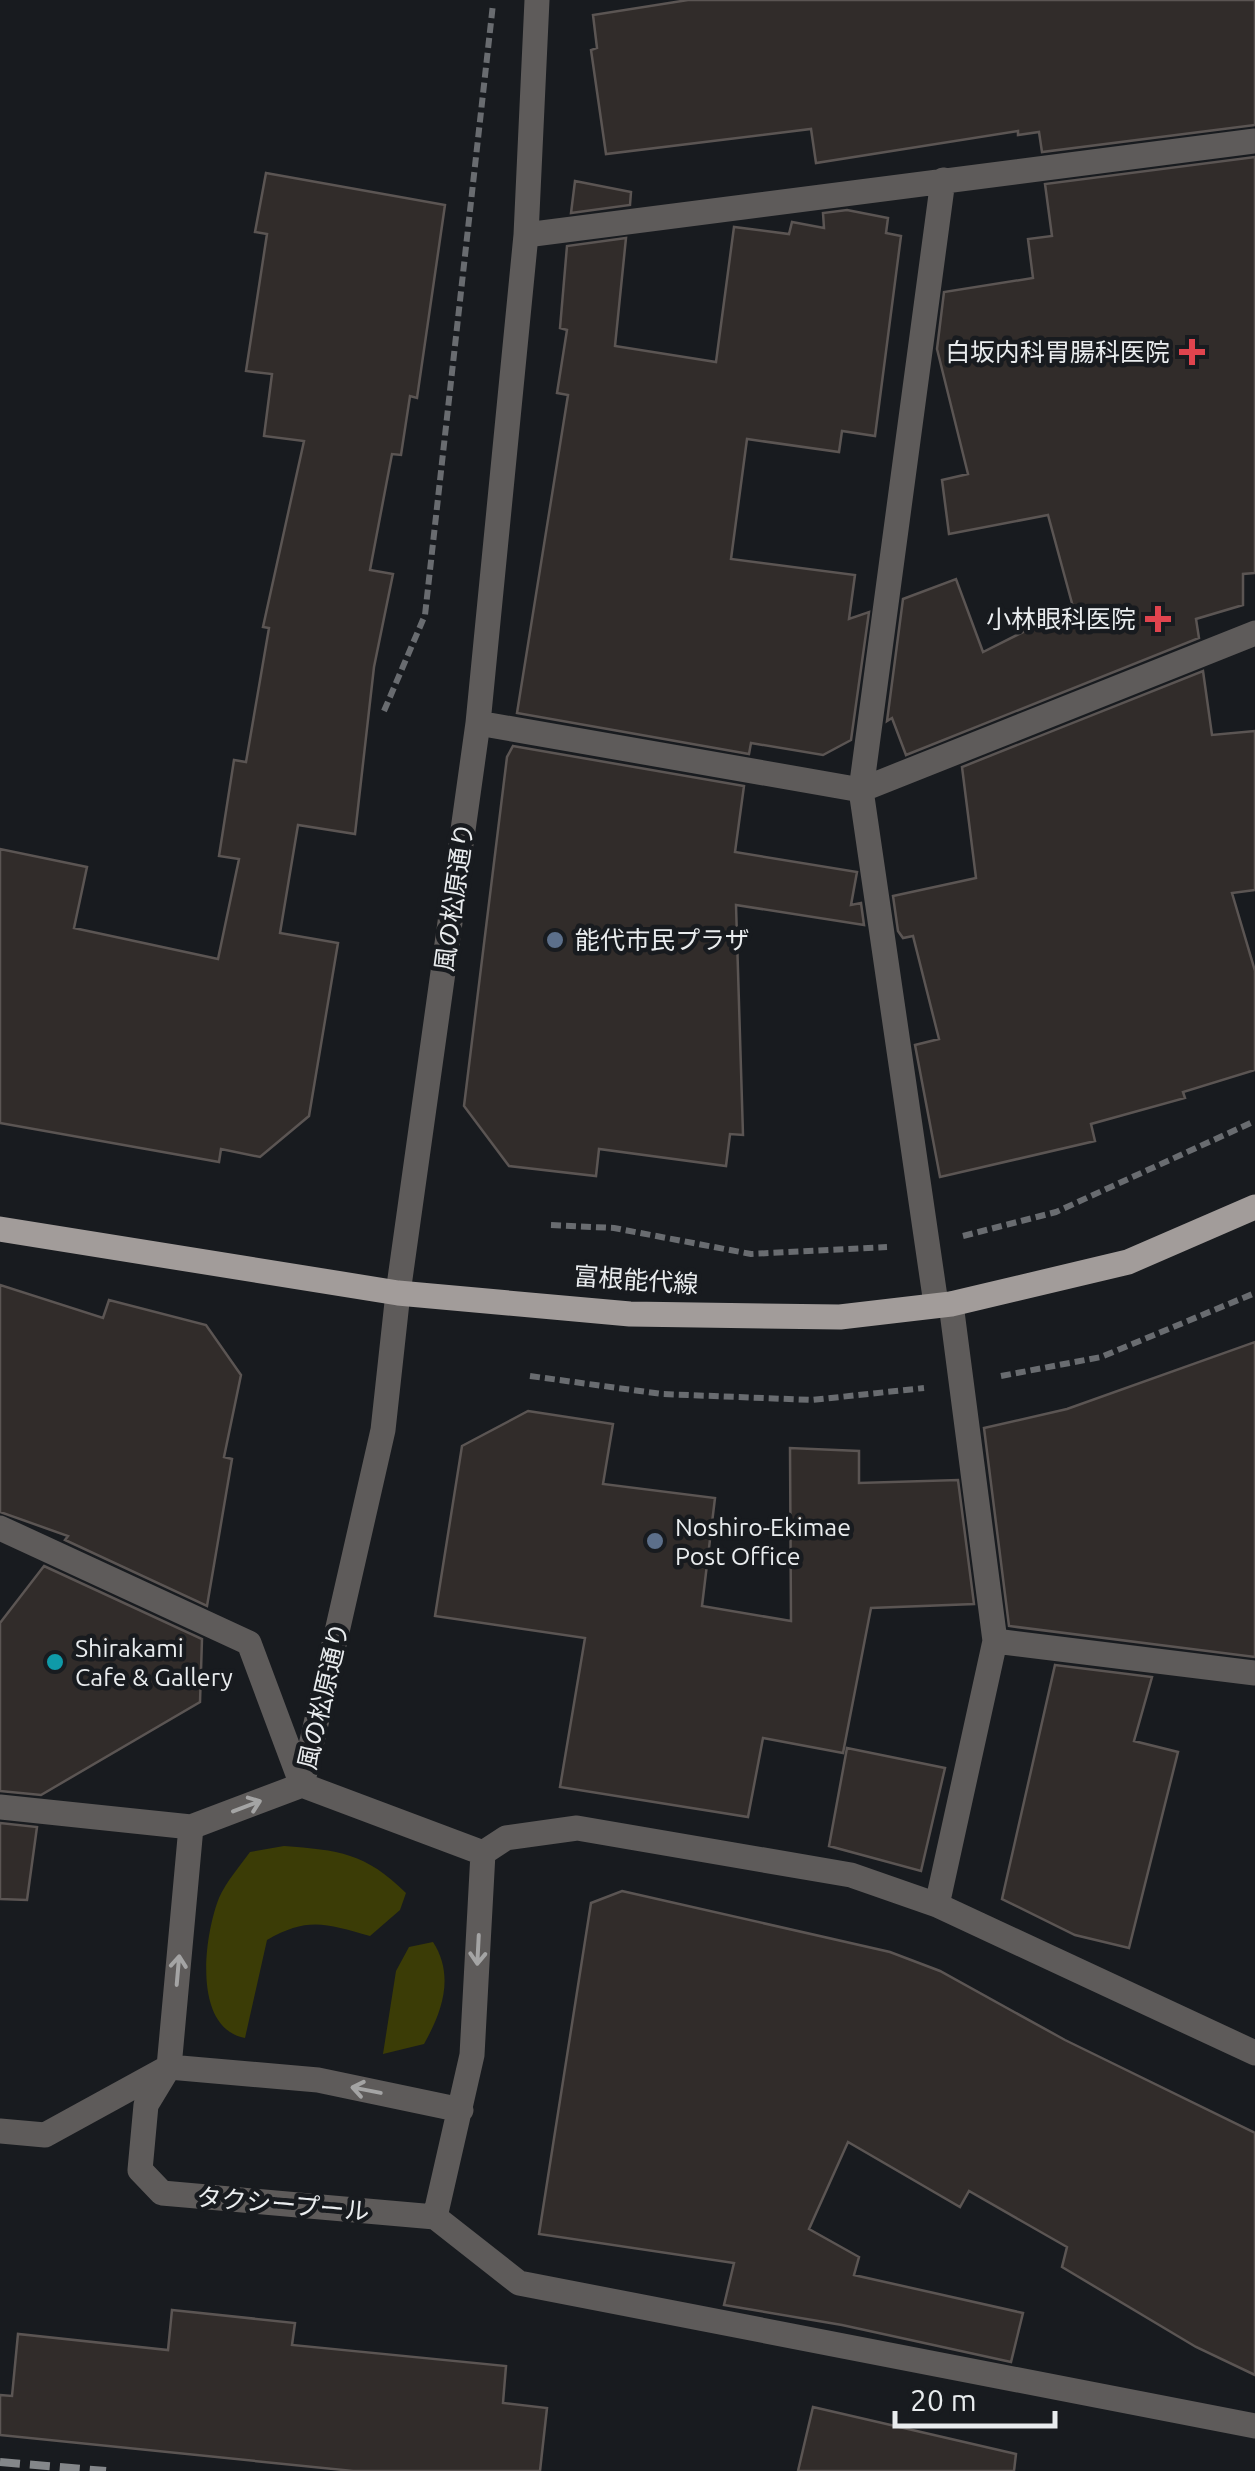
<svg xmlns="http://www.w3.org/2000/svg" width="1255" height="2471" font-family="Ubuntu,'Noto Sans JP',sans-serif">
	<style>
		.green { fill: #3b3c06 }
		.building { fill: #312c2a; stroke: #5b5553; stroke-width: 2.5 }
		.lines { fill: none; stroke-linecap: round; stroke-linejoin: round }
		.path { stroke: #696c70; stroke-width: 6; stroke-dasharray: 10 5; stroke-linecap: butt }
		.minor { stroke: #5e5b5a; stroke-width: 25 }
		.major { stroke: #a29c9a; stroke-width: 25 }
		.rail { stroke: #84878a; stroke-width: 8; stroke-dasharray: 20 10; stroke-linecap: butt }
		.oneway { stroke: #a4a4a4 }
		.health-dot { fill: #e0444e; stroke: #181b1f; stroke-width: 4 }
		.service-dot { fill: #5c6f8a; stroke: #181b1f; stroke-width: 4 }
		.culture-dot { fill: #0f9aa8; stroke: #181b1f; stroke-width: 4 }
		.labels { text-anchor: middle; stroke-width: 9; stroke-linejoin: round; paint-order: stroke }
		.poi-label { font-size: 25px; fill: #e9ecee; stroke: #181b1f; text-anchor: start }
		.street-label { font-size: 25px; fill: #e9ecee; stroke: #181b1f }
	</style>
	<rect width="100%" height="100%" fill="#181b1f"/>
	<!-- green -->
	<path class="green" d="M284,1846C338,1850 366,1853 406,1893L400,1910L370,1936C327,1924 308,1916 267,1940L245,2038C192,2028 204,1936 219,1898C226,1882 240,1866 250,1852Z
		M433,1942C455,1976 442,2012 424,2044L383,2054L396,1971L409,1947Z"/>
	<!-- building -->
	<path class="building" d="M688,0H1255V125L1042,152L1039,132L1018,135V131L816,163L811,129L606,154L591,50L597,48L593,15Z
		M1255,157V573L1243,574V605L1196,619L1199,638L906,755L892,718L887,721L903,599L956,579L983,652L1073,607L1048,515L949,534L942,480L968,474L937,349L944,292L1033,278L1028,239L1052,236L1045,184Z
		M266,173L445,205L417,398L410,396L401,455L392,454L370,570L393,574L374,667L355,834L298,825L280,933L338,943L309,1116L260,1157L221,1149L219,1162L0,1123V849L87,867L74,928L218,959L239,859L219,856L234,760L246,762L269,628L263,627L304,441L264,436L272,374L246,371L267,234L255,232Z
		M575,181L631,192L630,205L571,213Z
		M847,210L888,218L886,233L901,236L875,436L842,431L839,452L747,439L731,559L855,575L849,619L869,612L851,740L823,755L751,743L749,754L517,713L568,395L557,393L567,330L560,328L567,246L626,238L615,346L716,362L734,227L789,234L792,222L824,228L823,213Z
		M1203,671L1212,735L1255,731V890L1232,893L1255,971V1070L1183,1092L1185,1098L1091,1124L1095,1141L940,1177L915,1045L939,1039L913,936L903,938L898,931L893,896L976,878L962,767Z
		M513,746L744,786L735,852L857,872L851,905L861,903L864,925L736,905L743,1135L730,1134L726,1166L599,1149L596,1176L509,1166L464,1106L507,757Z
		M0,1285L103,1318L109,1300L206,1325L241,1375L224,1457L232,1459L207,1606L65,1540L68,1536L0,1512Z
		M1255,1342V1657L1009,1626L984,1428L1067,1409Z
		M528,1411L613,1424L603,1484L715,1498L702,1606L791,1621L790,1448L859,1451V1483L958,1480L974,1604L871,1608L843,1753L763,1738L748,1817L560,1787L585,1638L435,1616L462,1446Z
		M44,1566L202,1639L200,1702L41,1795L0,1791V1623Z
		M1055,1665L1152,1677L1134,1741L1178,1752L1129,1948L1075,1935L1002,1899Z
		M847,1748L945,1768L921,1871L829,1846Z
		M0,1823L37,1827L27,1900L0,1899Z
		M622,1891L890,1952L940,1971L1065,2040L1255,2133V2375L1196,2347L1062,2267L1067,2247L969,2191L960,2207L848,2142L809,2229L859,2257L854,2275L1023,2313L1011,2362L842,2325L724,2305L734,2263L539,2234L591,1903Z
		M172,2310L295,2323L292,2345L506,2366L503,2403L547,2408L540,2471H353L0,2435V2395L12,2396L18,2334L168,2350Z
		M813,2407L1016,2454L1014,2471H798Z"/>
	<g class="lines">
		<!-- path -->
		<path class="path" d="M384,711L425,615L493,4
			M551,1225L614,1228L751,1254L887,1247
			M963,1236L1056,1212L1255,1121
			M530,1376L662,1394L812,1400L924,1388
			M1001,1376L1101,1357L1255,1293"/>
		<!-- minor -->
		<path class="minor" d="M526,235L1255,141
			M478,723L861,790L1255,633
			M936,1304L861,790L943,180
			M0,1528L249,1643L302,1785
			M995,1641L1255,1673
			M302,1785L383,1430L398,1293L478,723L526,235L537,0
			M0,1807L191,1827L302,1785L483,1853
			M191,1827L169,2067L146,2105L140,2170L162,2193L435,2217L472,2055L483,1853
			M483,1853L506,1838L577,1828L851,1875L937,1905L1255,2053
			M937,1905L995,1641L951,1304
			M0,2131L45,2135L169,2067L318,2080L461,2110
			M435,2217L519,2283L1255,2426"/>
		<!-- major -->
		<path class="major" d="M0,1229L398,1293L630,1314L840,1317L951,1304L1128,1262L1255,1207"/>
		<!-- rail -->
		<path class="rail" d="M0,2462L106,2471"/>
	</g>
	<!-- one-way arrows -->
	<defs><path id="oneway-shaft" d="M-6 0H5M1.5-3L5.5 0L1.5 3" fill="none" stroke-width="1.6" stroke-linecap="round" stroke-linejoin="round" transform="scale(2.5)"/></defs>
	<g class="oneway">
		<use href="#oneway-shaft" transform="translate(247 1806) rotate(-21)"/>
		<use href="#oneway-shaft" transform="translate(478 1950) rotate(93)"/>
		<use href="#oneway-shaft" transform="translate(178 1970) rotate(-85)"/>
		<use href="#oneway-shaft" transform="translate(366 2090) rotate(-169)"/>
	</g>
	<!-- markers -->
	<g class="health-dot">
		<path d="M1187 337h10v10h10v10h-10v10h-10v-10h-10v-10h10z"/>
		<path d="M1153 604h10v10h10v10h-10v10h-10v-10h-10v-10h10z"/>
	</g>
	<g class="service-dot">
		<circle cx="555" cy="940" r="10"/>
		<circle cx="655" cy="1541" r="10"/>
	</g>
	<circle class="culture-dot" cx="55" cy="1662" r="10"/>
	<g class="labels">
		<!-- poi labels -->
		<g class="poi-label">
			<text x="1170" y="361" text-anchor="end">白坂内科胃腸科医院</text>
			<text x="1136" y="628" text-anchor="end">小林眼科医院</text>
			<text x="575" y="949">能代市民プラザ</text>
			<text x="675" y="1536">Noshiro-Ekimae<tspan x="675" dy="29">Post Office</tspan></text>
			<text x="75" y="1657">Shirakami<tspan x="75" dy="29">Cafe &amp; Gallery</tspan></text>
		</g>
		<!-- street labels -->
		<g class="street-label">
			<text transform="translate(454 897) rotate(-82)" y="9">風の松原通り</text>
			<text transform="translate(636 1280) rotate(4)" y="9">富根能代線</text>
			<text transform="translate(323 1696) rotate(-77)" y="9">風の松原通り</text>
			<text transform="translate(283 2204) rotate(5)" y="9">タクシープール</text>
		</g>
	</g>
	<!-- scale -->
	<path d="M895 2411v15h160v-15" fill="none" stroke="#e9ecee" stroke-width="5"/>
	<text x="910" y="2411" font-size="30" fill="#e9ecee" stroke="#181b1f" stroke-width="8" paint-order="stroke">20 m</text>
</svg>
